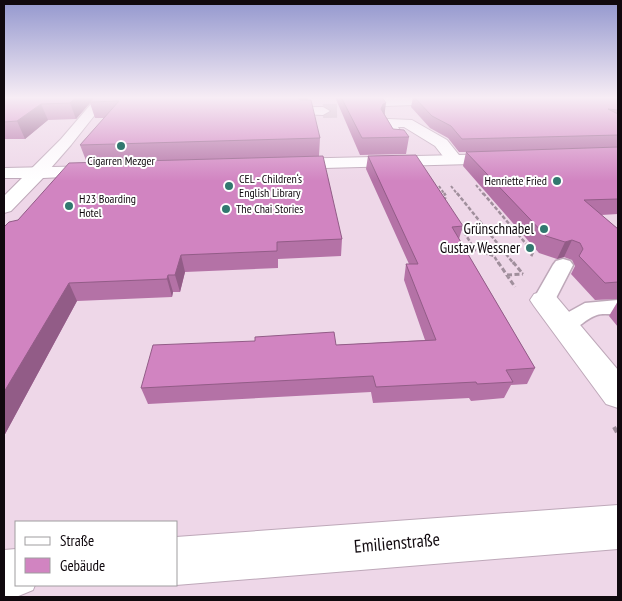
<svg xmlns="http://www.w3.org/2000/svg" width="622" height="601" font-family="'PT Sans Narrow',sans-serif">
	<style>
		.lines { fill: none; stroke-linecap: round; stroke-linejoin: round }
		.pedestrian-tunnel { stroke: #cdb8c7; stroke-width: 14; stroke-dasharray: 14 7; stroke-linecap: butt }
		.service-casing { stroke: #bea8b9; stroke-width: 3 }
		.pedestrian-casing { stroke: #bea8b9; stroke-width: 2 }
		.minor-casing { stroke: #bea8b9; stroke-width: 2 }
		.tertiary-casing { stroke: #bea8b9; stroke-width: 2 }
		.secondary-casing { stroke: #bea8b9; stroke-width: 2 }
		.path-far3 { stroke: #a08f9c; stroke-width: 2; stroke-dasharray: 3 2; stroke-linecap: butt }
		.path-far2 { stroke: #a08f9c; stroke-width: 2.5; stroke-dasharray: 4 2; stroke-linecap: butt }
		.path-far1 { stroke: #a08f9c; stroke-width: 3; stroke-dasharray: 5 2.5; stroke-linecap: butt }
		.path { stroke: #a08f9c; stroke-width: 4; stroke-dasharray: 6 3; stroke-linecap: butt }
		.service { fill: #fff; fill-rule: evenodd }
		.pedestrian { fill: #fff; fill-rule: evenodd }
		.minor { fill: #fff; fill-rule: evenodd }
		.tertiary { fill: #fff; fill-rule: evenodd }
		.secondary { fill: #fff; fill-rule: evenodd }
		.wall { fill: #b472a6 }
		.shaded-wall { fill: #925c87 }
		.building { fill: #d184c1; stroke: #925c87 }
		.poi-dot { fill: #31786f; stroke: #fff; stroke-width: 2 }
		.labels { text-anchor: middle; stroke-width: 4; stroke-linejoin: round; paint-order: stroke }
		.far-poi-label { font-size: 12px; fill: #10090e; stroke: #fff; text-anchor: start }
		.poi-label { font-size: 15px; fill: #10090e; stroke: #fff; text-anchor: end }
		.near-street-label { font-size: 18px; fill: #10090e; stroke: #fff }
	</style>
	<rect width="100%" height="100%" fill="#eed7e8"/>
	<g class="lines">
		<!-- pedestrian-tunnel -->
		<path class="pedestrian-tunnel" d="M323,111L364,110"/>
		<!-- service casing -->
		<g class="service-casing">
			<path id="service" d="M563,259L570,261L573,265L555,300L552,305L544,307L536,305L533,300L553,265L556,261Z
				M618,300V314C612,315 603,313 597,315C581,320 576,336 556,331L553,325L556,319L585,303Z"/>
		</g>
		<!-- pedestrian casing -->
		<g class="pedestrian-casing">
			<path id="pedestrian" d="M447,97L451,100L445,104L384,106L378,102L384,98Z
				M305,107H323L330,111L323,115L300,114L298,111Z
				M388,119L412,120L447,140L463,160L461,164H449L435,146L404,127H398L406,141L403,144H393L381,123L383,120Z"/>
		</g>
		<!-- minor casing -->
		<g class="minor-casing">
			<path id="minor" d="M544,291L554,294L618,370V408L606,404L534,306L530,300L534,294Z
				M618,505V549L176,585V537Z
				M16,549V585H35L33,590L16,597H4V550Z"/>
		</g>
		<!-- tertiary casing -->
		<g class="tertiary-casing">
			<path id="tertiary" d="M97,97H109L71,145L43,177L37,178L31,177L28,173L31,169L61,139Z"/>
		</g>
		<!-- secondary casing -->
		<g class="secondary-casing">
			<path id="secondary" d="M502,154L508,155L510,159L508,163L287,169L281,168L278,164L281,160L287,159Z
				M100,166L106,167L109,171L106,175L43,178L11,211L4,213V196L22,178H4V168Z"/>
		</g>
		<!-- path-far3 -->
		<path class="path-far3" d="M476,185L484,195
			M439,186L445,195
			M451,186L458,195"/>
		<!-- path-far2 -->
		<path class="path-far2" d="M457,193L514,264
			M483,193L533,252L531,257
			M444,201L446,196L444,193
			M461,227L475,250L494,256L499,264
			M486,229L510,227"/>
		<!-- path-far1 -->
		<path class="path-far1" d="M498,262L515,287
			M513,262L523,274
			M507,275L523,274"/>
		<!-- path -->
		<path class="path" d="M614,427L618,434"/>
		<!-- service -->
		<use href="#service" class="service"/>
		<!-- pedestrian -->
		<use href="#pedestrian" class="pedestrian"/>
		<!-- minor -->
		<use href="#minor" class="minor"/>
		<!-- tertiary -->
		<use href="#tertiary" class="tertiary"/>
		<!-- secondary -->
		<use href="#secondary" class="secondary"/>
	</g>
	<!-- wall -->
	<path class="wall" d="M4,97L308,100L320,138L319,156L342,239L341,256L278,259V268L185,272L180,292H173L172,297L77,301L4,436V227L18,220L87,163L80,145L104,118H95L90,103L76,119L48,120L25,139H4Z
		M335,97H382L385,115L393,129L409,137L406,154L360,155Z
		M413,97H618V214L601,215L618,229V299L595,300L571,274L575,266L572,260L564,257L557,259L539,253L463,166L466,152H459L448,138L430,128L411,107Z
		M368,156L463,226L459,239L535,368L527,384L511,385L504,398L471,401L469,398L373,403L371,392L148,404L141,388L336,345L425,340L404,280L406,264H409L366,169Z
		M618,301V327L609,316Z"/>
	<!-- shaded-wall -->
	<path class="shaded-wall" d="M76,97H96L90,102V103L76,119L70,103Z
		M296,97H308V105L297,109Z
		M386,103L384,118L381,109L383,104Z
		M41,104L48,120L25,139L17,121Z
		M572,240L564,257L557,259L565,242Z
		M181,255L185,272L180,292L175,275Z
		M168,275L173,292L172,297L167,279Z
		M69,283L77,301L4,436V392Z"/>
	<!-- building -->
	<path class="building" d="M4,97H76L70,103L41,104L17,121L4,122Z
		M94,97H297L300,100H311L320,138L80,145L119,101L90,102Z
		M341,97H382L386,103L383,104L381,109L393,129L404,130L409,137L362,138Z
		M414,97H618V110L608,109L618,114V135L462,139L451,126L432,116Z
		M618,147V199L584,200L618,229V282L605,283L579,256L583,249L580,243L572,240L565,242L546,236L466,152Z
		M416,155L463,226L452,227L535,368L506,370L513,382L477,384L476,382L376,387L373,376L141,388L153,345L255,341V337L334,332L336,345L436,340L406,264H418L368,156Z
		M323,156L342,239L277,242V251L181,255L175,275H168L167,279L69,283L4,392V227L9,222L18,220L69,163Z"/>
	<!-- sky -->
	<linearGradient id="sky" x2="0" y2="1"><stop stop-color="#9397ce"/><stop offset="0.54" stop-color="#f7edf5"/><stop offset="1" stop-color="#f7edf5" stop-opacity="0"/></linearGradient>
	<rect width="622" height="181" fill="url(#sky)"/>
	<!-- markers -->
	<g class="poi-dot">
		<circle cx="121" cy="146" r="5"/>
		<circle cx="557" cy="181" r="5"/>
		<circle cx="229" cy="186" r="5"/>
		<circle cx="69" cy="206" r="5"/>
		<circle cx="226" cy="209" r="5"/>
		<circle cx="544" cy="229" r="5"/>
		<circle cx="530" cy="248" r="5"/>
	</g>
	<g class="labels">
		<!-- far-poi labels -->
		<g class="far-poi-label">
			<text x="121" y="165" text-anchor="middle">Cigarren Mezger</text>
			<text x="239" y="183">CEL - Children‘s<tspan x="239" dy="14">English Library</tspan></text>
			<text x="547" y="185" text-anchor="end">Henriette Fried</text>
			<text x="79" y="203">H23 Boarding<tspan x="79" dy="14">Hotel</tspan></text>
			<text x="236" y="213">The Chai Stories</text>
		</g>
		<!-- poi labels -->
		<g class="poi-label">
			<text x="534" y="234">Grünschnabel</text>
			<text x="520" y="253">Gustav Wessner</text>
		</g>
		<!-- near-street labels -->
		<g class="near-street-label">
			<text transform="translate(397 543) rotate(-5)" y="6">Emilienstraße</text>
		</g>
	</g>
	<!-- border -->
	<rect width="622" height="601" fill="none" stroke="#10090e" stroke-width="10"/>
	<!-- legend -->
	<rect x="15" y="521" width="162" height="65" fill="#ffffff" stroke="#9f9d9f"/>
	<rect x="25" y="537" width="25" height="8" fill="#ffffff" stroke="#9f9d9f"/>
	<text x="60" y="546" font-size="15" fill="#10090e">Straße</text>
	<rect x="25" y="558" width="25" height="15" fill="#d184c1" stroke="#9f9d9f"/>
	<text x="60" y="571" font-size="15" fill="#10090e">Gebäude</text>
</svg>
